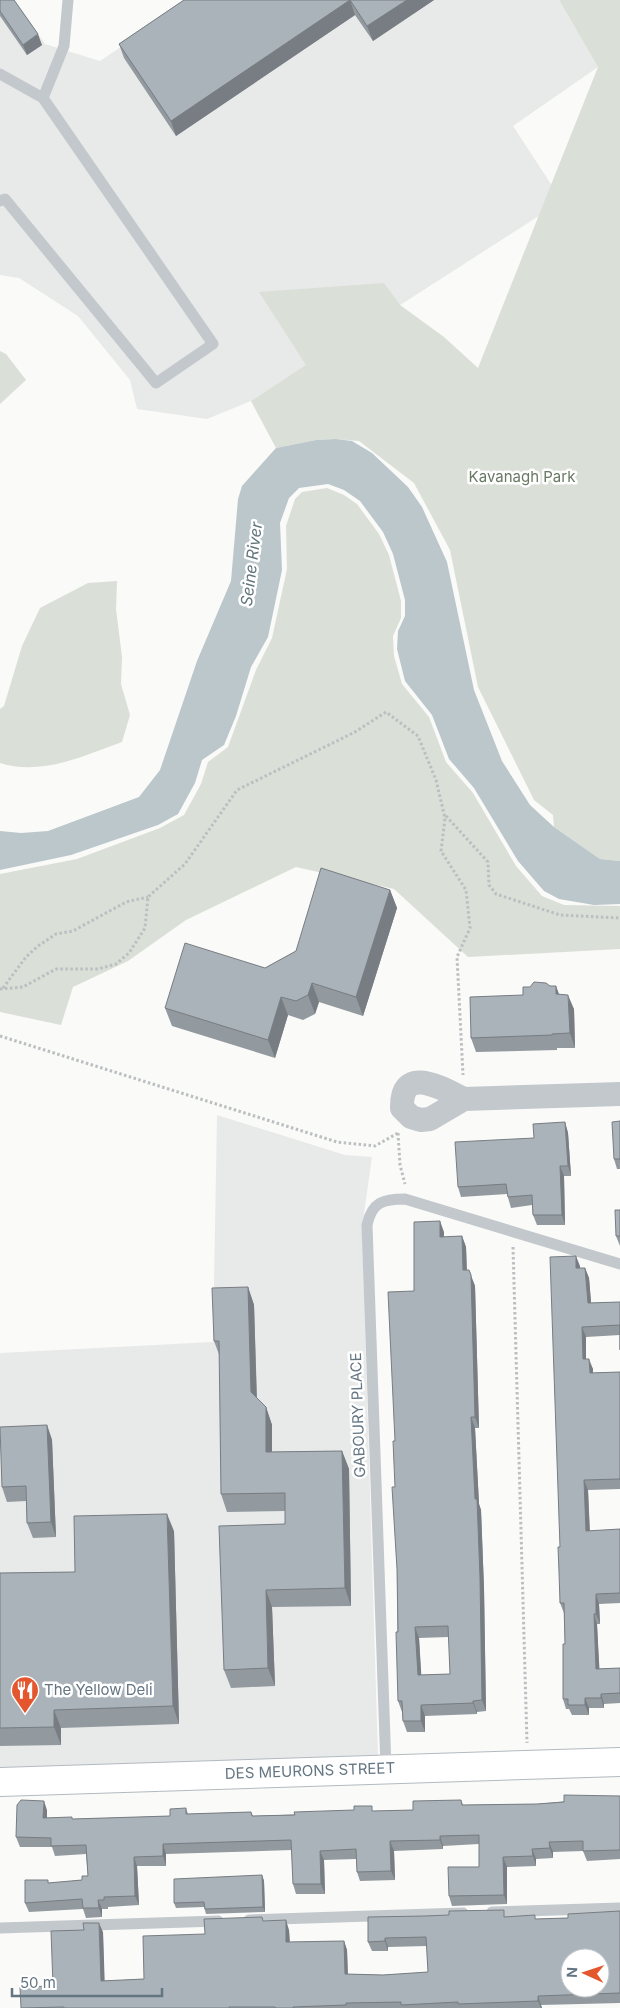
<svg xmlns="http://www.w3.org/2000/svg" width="620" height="2008" font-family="Inter,sans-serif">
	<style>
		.built { fill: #e8e9e9 }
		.green { fill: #dadfd7 }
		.water { fill: #bbc7cb }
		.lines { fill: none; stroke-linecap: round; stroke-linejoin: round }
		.secondary-casing { stroke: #b3babf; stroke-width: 30 }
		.path { stroke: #bbbfc2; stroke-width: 3; stroke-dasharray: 2.5 2.5; stroke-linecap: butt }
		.lane { stroke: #c3c8cc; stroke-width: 11 }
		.street { stroke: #c3c8cc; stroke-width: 24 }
		.secondary { stroke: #fff; stroke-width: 28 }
		.wall { fill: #929a9f; fill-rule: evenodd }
		.shaded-wall { fill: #777d82 }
		.building { fill: #aab3b9; stroke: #777d82; fill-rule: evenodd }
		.labels { text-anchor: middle; stroke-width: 5; stroke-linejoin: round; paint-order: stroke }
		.park-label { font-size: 15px; fill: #687a64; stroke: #fff }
		.street-label { font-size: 15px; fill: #657683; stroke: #fff }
		.poi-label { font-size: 15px; fill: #657683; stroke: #fff; text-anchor: start }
		.water-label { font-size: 16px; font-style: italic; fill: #60757c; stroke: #fff }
	</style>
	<rect width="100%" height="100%" fill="#fafaf8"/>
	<!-- built -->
	<path class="built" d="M0,0H15L45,44L100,61L190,0H559L598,67L513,126L562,201L251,401L207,419L137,409L130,380L78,316L19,278L0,275Z
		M217,1115L345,1155L372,1157L362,1228L378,1757L0,1774V1353L213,1342Z"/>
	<!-- green -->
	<path class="green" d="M559,0H620V861L600,859L554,827L553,815L534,800L478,687L450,550L414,483L359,441L336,439L316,440L276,448L251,401L306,365L259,292L384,283L400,305L444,337L478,368L598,67Z
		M0,351L6,354L26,380L0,404Z
		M327,488L344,495L357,504L379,534L389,555L401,601V618L393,636L394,656L402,684L429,717L446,762L473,793L516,866L542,896L564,905L620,906V949L468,957L394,889L296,867L186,920L128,961L73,987L61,1025L0,1012V874L77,859L160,828L184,815L201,784L208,762L228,747L256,670L272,638L287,569L286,526L295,499L302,492Z
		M117,581L116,609L122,657L121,684L130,715L122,742C83,756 42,776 0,763V709L4,706L22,646L40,608L88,583Z"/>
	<!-- water -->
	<path class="water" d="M336,439L352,441L372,453L408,487L422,507L447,562L474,690L502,761L530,805L554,827L600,859L620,861V904L594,905L559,899L544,891L518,861L474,788L449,759L432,715L405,681L397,649L398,631L405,616V600L393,554L383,532L360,501L344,490L328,484L299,488L289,498L280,523L282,570L268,637L251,667L236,716L224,745L202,760L195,783L178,814L158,825L71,855L0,870V831L21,833L48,831L139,797L160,770L197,661L231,581L238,499L242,486L276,448L316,440Z"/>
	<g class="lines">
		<!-- secondary casing -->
		<g class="secondary-casing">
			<path id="secondary" d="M0,1782L620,1762"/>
		</g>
		<!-- path -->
		<path class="path" d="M446,816L488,862L489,885L496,894L560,915L620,918
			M3,988L26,957L38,946L56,934L73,931L126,902L148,897
			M0,989L23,987L56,969H98L116,964L129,953L145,928L148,897L185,864L237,790L355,732L386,712L418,736L436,780L445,818L441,851L466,890L470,928L457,957L463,1075
			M0,1036L337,1142L375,1146L398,1133
			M398,1133L400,1165L405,1184
			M513,1247L527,1743"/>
		<!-- lane -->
		<path class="lane" d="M0,74L43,98L213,344L156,383L5,199L0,201
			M43,98L64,46L68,0
			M386,1768L367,1225C372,1202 383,1199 405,1199L620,1264
			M492,1912L620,1908
			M249,1920L463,1913
			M0,1928L218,1921"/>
		<!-- street -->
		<path class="street" d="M464,1099C443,1089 401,1063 402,1108L411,1117L421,1120L430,1119L464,1099L620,1094"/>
		<!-- secondary -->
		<use href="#secondary" class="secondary"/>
	</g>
	<!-- wall -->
	<path class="wall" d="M0,0L42,45L27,55L0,16Z
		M184,0H434L373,41L355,15L176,136L124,58L119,44Z
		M390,890L397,908L363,1016L319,1002L315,1014L303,1020L288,1015L275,1058L172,1026L165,1008L265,968L296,951Z
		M550,986H556L559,994L574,1009L575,1048H557V1050L476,1052L471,1038L523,995Z
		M620,1121V1169H617L614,1159Z
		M565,1122L568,1133L571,1176H564L565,1225H537L533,1215L532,1205L511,1208L507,1194L461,1197L458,1187L534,1138Z
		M620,1210V1246L616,1236Z
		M444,1232V1237L462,1236L466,1247L467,1270L473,1281L475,1286L479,1428H475L479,1504L481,1510L484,1588L486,1711L477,1712V1714L425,1716V1732H407L403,1721L402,1712L398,1701L397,1569L395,1487V1441L414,1291ZM449,1637L450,1674L421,1675L419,1638Z
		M580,1266V1268H585L589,1278L591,1303L620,1302V1335L586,1337V1359L593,1369V1373L620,1372V1489L588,1490L590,1531L620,1529V1603L599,1604L600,1624H597L599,1669L620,1668V1703L604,1704V1708H589V1715H572L569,1709H566L563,1699L565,1644L564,1613L560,1603V1547Z
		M248,1287L254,1305L257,1398L266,1407L272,1425V1452L342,1451L349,1469L351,1606L272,1607L275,1686L231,1688L224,1670L285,1524V1511L227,1512L221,1494L220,1357L214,1341Z
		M47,1425L52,1440L56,1537L33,1538L27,1523L26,1501L7,1502L2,1487Z
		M174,1531L179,1724L61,1728V1745L0,1746V1573L75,1572Z
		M620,1796V1859L587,1861L583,1851L553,1852V1858L536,1859V1866L507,1867V1904L452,1906L449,1896L479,1867V1844L443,1846V1849L394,1851L395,1880L360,1881L357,1872L356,1859L324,1860L325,1894H296L293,1884L292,1850L166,1854V1866H137L139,1905L108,1907V1909H102V1917L86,1918L83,1909L29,1912L25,1903L49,1883L82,1880L88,1876L86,1854L55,1856L52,1847H20L16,1837L47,1810V1818L73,1819L170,1816L186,1808L188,1814L251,1812L253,1816L413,1810L461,1800L463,1805L537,1804Z
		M262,1875L264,1881L265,1912L206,1914L204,1907L176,1908L174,1903Z
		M620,1911V2003L541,2005L542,2008H21L53,1986L84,1930L103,1932L104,1981L144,1979L205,1934L263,1921L289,1930L290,1942L344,1941L347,1950L348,1974L383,1975L428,1972L427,1946L388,1947V1951H372L368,1942V1917H507L536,1919L568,1918Z"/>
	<!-- shaded-wall -->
	<path class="shaded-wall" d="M350,0L355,15L176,136L171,121Z
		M407,0H434L373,41L367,26Z
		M38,34L42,45L27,55L23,45Z
		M390,890L397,908L363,1016L356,997Z
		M312,983L319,1002L315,1014L308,995Z
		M556,986L561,1001L556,994Z
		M568,995L574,1009L575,1048L570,1033Z
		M281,997L288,1015L275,1058L268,1040Z
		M565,1122L568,1133L571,1176L568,1166Z
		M560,1166L564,1176L565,1225L562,1215Z
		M440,1221L444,1232V1248L440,1237Z
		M462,1236L466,1247L467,1281L463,1270Z
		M576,1256L580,1266V1278L576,1268Z
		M585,1268L589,1278L592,1313L588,1303Z
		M469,1270L475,1286L479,1428L475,1417Z
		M248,1287L254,1305L257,1409L251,1392Z
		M582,1327L586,1337V1369L583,1359Z
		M589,1359L593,1369V1383L590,1373Z
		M266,1407L272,1425V1470L266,1452Z
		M471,1417L475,1428L479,1504L481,1510L484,1588L486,1711L482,1700L475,1499Z
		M47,1425L52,1440L56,1537L51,1522Z
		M342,1451L349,1469L351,1606L345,1588Z
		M584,1480L588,1490L590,1541L586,1531Z
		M167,1514L174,1531L179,1724L173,1706Z
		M266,1590L272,1607L275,1686L268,1668Z
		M596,1594L599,1604L600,1624L596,1614Z
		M594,1614L597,1624L600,1679L596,1669Z
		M415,1627L419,1638L422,1686L418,1675Z
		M601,1694L604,1704V1708L601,1698Z
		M585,1698L589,1708V1715L585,1705Z
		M473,1701L477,1712V1714L473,1703Z
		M421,1705L425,1716V1732L421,1721Z
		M54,1710L61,1728V1745L54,1727Z
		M44,1801L47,1810V1828L43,1818Z
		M440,1836L443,1846V1849L440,1840Z
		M390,1841L394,1851L395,1880L391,1871Z
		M549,1842L553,1852V1858L550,1848Z
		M163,1844L166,1854V1866L163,1856Z
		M532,1849L536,1859V1866L533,1856Z
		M320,1851L324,1860L325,1894L321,1884Z
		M134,1857L137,1866L139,1905L135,1896Z
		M503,1857L507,1867V1904L504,1895Z
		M262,1875L264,1881L265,1912L263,1907Z
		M98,1900L102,1909V1917L99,1908Z
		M286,1920L289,1930L290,1952L286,1942Z
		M99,1923L103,1932L105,1990L101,1981Z
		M385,1938L388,1947V1951L385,1941Z
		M344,1941L347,1950L348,1983L345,1974Z
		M538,1996L542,2008H541L538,2001Z"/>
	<!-- building -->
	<path class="building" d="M0,0H14L38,34L23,45L0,11Z
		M184,0H407L367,26L350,0L171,121L119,44Z
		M321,868L390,890L356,997L312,983L308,995L296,1001L281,997L268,1040L165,1008L185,943L265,968L296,951Z
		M534,982L546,983L550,986H556V994L568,995L570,1033L552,1034V1035L471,1038L470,997L523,995V987H530Z
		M620,1121V1159H614L612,1122Z
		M565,1122L568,1166H560L562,1215H533L532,1195L508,1197L506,1184L458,1187L455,1142L534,1138L533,1124Z
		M615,1210H620V1236H616Z
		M440,1221V1237L462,1236L463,1270H469L471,1275L475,1417H471L475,1499H477L480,1577L482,1700L473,1701V1703L421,1705V1721H403L402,1701H398L396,1632H398L397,1569L392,1487H395L393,1441H395L388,1292L414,1291V1222ZM448,1626L450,1674L418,1675L415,1627Z
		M576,1256V1268H585L588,1303L620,1302V1350V1325L582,1327L583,1359H589L590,1373L620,1372V1479L584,1480L586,1531L620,1529V1593L596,1594V1614H594L596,1669L620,1668V1693L601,1694V1698H585V1705H568V1699H563V1644H565L564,1603H560L559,1572L558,1547H560L550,1257Z
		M248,1287L251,1392L266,1407V1452L342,1451L345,1588L266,1590L268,1668L224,1670L219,1526L285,1524V1493L221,1494L219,1341H214L212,1288Z
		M47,1425L51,1522L27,1523L26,1486L2,1487L0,1427Z
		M167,1514L173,1706L54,1710V1727L0,1728V1573L75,1572L74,1516Z
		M564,1795L620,1796V1850L583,1851V1841L549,1842L550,1848L532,1849L533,1856L503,1857L504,1895L449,1896L448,1867H479V1835L440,1836V1840L390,1841L391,1871L357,1872L356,1849L320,1851L321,1884H293L291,1840L163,1844V1856L134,1857L135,1896L104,1897V1900H98L99,1908H83L82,1899L25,1903V1880H48V1883L82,1880V1876H88L86,1845L51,1846V1838L16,1837L17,1805L21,1800L44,1801L43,1818L72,1817V1819L170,1816V1809L186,1808V1814L251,1812L252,1816L295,1815L294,1812L354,1810V1806H372V1811L413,1810V1801L461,1800L462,1805L537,1804L564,1802Z
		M262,1875L263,1907L205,1909L204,1902L174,1903V1879Z
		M504,1910V1917L535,1915V1919L568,1918V1914L620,1911V1993L538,1996V2001L458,2004V2002L401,2005V2002L346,2003V2005L293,2007V2008H276L275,2007H229V2008H64V2007L21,2008L20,1987L53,1986L51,1931L84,1930L83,1923H99L101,1981L144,1979L143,1936L205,1934L204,1919L262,1917L263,1921L286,1920V1942L344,1941L345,1974L383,1975L428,1972L426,1937L385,1938V1941L368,1942V1917L425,1916L449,1915V1911ZM570,1958H600V1988H570Z"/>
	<!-- icons -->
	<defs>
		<g id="restaurant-pin" transform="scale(1.4375)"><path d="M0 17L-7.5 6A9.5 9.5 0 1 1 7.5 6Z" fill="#e4572e" stroke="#fff"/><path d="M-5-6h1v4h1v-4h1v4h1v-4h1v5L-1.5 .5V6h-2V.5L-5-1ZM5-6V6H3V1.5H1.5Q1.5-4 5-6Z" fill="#fff"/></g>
	</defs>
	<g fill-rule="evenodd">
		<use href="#restaurant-pin" x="25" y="1690"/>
	</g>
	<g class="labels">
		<!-- park labels -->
		<g class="park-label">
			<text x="522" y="482">Kavanagh Park</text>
		</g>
		<!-- street labels -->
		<g class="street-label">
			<text transform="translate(358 1415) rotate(-92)" y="5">GABOURY PLACE</text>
			<text transform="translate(310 1771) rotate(-2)" y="5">DES MEURONS STREET</text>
		</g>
		<!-- poi labels -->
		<g class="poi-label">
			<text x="44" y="1695">The Yellow Deli</text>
		</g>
		<!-- water labels -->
		<g class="water-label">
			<text transform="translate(251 564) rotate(-83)" y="6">Seine River</text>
		</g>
	</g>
	<!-- north arrow -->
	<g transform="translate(585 1973) rotate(273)"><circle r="24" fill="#ffffff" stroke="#c1c8cd"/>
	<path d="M0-4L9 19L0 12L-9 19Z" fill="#e4572e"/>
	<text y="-8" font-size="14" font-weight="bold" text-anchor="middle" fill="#657683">N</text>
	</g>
	<!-- scale -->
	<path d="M12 1988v8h150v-8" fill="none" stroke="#657683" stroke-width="2.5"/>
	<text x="20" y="1988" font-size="15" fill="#657683" stroke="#ffffff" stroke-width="4" paint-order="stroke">50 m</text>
</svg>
